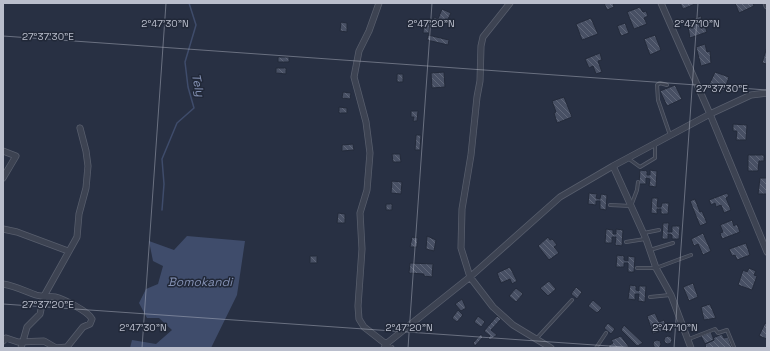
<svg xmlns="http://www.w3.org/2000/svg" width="770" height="351" font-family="'Space Grotesk',sans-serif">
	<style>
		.water { fill: #3f4c6b }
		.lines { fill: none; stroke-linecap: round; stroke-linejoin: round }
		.stream { stroke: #3f4c6b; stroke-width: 1.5 }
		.building { fill: url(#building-back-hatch); stroke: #232a3a }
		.service-casing { stroke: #585e6d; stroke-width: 4 }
		.minor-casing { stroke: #585e6d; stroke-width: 7 }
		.service { stroke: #3d4352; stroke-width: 2.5 }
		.minor { stroke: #3d4352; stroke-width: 5.5 }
		.ticks { fill: none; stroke: #babecc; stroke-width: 1; stroke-opacity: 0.45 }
		.labels { text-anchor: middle; stroke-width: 3; stroke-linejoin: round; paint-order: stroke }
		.water-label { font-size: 12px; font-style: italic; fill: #8390b2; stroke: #212838 }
		.ticks-label { font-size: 10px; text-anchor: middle; fill: #babecc; stroke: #212838; stroke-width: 3; stroke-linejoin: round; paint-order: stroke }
	</style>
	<defs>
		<pattern id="building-back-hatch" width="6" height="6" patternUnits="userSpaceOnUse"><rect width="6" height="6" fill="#485064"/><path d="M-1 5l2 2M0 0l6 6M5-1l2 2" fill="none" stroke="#606779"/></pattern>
	</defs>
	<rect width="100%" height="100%" fill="#283043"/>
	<!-- water -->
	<path class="water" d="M187,236L245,241L237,295L211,348H130L132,340L156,344L172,330L159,318H147L139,303L146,289L158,284L163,266L153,261L149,241L174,250Z"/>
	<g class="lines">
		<!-- stream -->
		<path class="stream" d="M162,210L164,184L162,159L177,123L194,108L188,87L185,62L196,25L189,3"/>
	</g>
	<!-- building -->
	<path class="building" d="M604,3H613L614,7L607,10Z
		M680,3H694L695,4L683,9Z
		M735,3H753L754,6L739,13Z
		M640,7L643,12L646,11L648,16L644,18L647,24L634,29L627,12Z
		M442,9L451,13L446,23L433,19L434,17L438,19Z
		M701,16L702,20L699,21L701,27L705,26L707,32L690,38L687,21Z
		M591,18L598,34L582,40L576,24Z
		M424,21H430L429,33H423Z
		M341,22L347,23V32L340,31Z
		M625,23L629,33L621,36L617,26Z
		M428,35L449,40L448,45L427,40Z
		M655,35L661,50L650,55L644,39Z
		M705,44L707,52L710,51L711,63L701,66L696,47Z
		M767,47V64L762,63Z
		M600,53L602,60L598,61L602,72L596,74L593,66L589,68L585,59Z
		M278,57H289V62H278Z
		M276,68H286V74L276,73Z
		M444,72L445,87L432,88L431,73Z
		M715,72L729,77L724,91L709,85Z
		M397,74H403V82H397Z
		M675,85L682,99L667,106L660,91Z
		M343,92L351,93L350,99L342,98Z
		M564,97L572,117L557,123L554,113L556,112L552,101Z
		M339,107L347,108V113H339Z
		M411,111H418L417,121H413L414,117H411Z
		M733,124L747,125L746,140H736L737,131H733Z
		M416,135H421L420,150H415Z
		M353,144L354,150L342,151V145Z
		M392,154H400L401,162H393Z
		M748,155H764V161H759L758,171H748Z
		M640,170L647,171V175H650V170L657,171L656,187L649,186L650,179L646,178V184H639Z
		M760,178H767V194H758Z
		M392,181L402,182L401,194L391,193Z
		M589,193L597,194L596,198L600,199L601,194L607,195L606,210L600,209V201H596V205L588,204Z
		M727,193L729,196L726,198L731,210L724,213L721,205L716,207L715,203L711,205L709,200Z
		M652,198H658L657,207H661L662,203H669L668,214H661V209H657V214L651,213Z
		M695,199L700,212L702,211L707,223L700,226L690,201Z
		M386,204H392V210H386Z
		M338,213L345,214V223H337Z
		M732,220L734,226L737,224L740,232L722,239L720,233L723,232L720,225Z
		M663,223H669L668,232H672V226H680L679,239H672V235L668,234V239H662Z
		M606,229L613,230V234H616V229L623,230L622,246L615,245L616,237H612V243H605Z
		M703,233L711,251L703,255L698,244L694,246L691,239Z
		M427,236L436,240L434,251L426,249Z
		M412,237L418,238L417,247H410Z
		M548,237L550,240L552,239L557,245L554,247L559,253L549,260L538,246Z
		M746,243L750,255L737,260L735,255L732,256L729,249Z
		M617,255L624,256V260L628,261V256L635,257L634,272H628V263H624V267H616Z
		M310,256H317V263H310Z
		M410,263L433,264L432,277L424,276V274L409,273Z
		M510,267L517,281L512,284L510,279L501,283L497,273Z
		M749,268L756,271L754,275L757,276L752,290L738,285L743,270L747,272Z
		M549,281L556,289L548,296L540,288Z
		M693,283L698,297L689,301L683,287Z
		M630,285L636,286V290L639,291V286H646L645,302L638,301L639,294H635V300L628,299Z
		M576,287L582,292L577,299L571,294Z
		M516,288L523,294L516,302L509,296Z
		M462,299L466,308L461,311L455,304Z
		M593,300L602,308L597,313L588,306Z
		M710,304L716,318L704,320L701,307Z
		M458,310L463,315L457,322L452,318Z
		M655,313L659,322L664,320L667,329L653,334L647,316Z
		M478,316L485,322L481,327L474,322Z
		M497,316L501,319L491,330L497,335L490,340L488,338L490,336L484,331Z
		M608,323L615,329L611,334L604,328Z
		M765,323L767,324V339L759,336Z
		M624,325L643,343L637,346L621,330Z
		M711,332L714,340L705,344L701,336Z
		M481,334L483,337L475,346L473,343Z
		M722,334L724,338L728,337L732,348H706L705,344L714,340L713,338Z
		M664 340a4 4 0 1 1 8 0a4 4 0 1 1-8 0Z
		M621,336L629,347L610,348L608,346L613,343L611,340Z
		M653 344a4 4 0 1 1 8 0a4 4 0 1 1-8 0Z"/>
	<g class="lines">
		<!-- service casing -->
		<g class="service-casing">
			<path id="service" d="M667,85L660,83L657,85L658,100L670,135
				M629,159L640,167L655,158V144
				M610,205L631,206L637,190L638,182
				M644,233L659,230
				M626,242L645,239
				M650,250L673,243
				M637,268H656L691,255
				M650,297L670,295
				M536,339L572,300
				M689,339L715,329L718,333L727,330L734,347
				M596,348L606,333"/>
		</g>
		<!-- minor casing -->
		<g class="minor-casing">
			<path id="minor" d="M379,3L369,31L359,51L354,77L366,122L370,153L367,190L360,213L362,249L358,306L359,319L364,327L391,348
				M510,3L483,37L481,46L480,81L477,97L471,155L462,209L461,248L470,277L493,307L513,325L551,348
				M661,3L710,114L613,166L646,239L656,268L671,295L691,348
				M766,3L767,6
				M767,93L751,95L710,114L767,252
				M3,151L16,156L3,178
				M3,229L17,232L68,251
				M3,284C15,286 25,291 36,295C42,297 48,296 55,297C63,299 88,311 92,319L90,324L83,327L67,347L56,348L44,341L18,342L6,338L3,341
				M21,348L27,327L40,314L44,296L77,237L79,214L86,188L88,166L86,151L80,128
				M384,348L386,344L470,277L560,197L613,166"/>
		</g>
		<!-- service -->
		<use href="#service" class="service"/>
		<!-- minor -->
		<use href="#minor" class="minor"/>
	</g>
	<!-- ticks -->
	<path class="ticks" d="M3,36L767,90M3,304L638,348M142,348L166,3M408,348L432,3M674,348L698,3"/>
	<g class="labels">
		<!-- water labels -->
		<g class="water-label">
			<text transform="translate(198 85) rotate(78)" y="4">Tely</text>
			<text x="200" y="286">Bomokandi</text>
		</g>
	</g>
	<g class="ticks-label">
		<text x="165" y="27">2°47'30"N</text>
		<text x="431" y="27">2°47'20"N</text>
		<text x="697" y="27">2°47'10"N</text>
		<text x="48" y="40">27°37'30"E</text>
		<text x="722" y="92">27°37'30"E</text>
		<text x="48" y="308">27°37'20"E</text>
		<text x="143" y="331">2°47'30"N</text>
		<text x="409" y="331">2°47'20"N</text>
		<text x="675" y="331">2°47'10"N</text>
	</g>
	<!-- border -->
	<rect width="770" height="351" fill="none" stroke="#babecc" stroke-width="8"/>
</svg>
